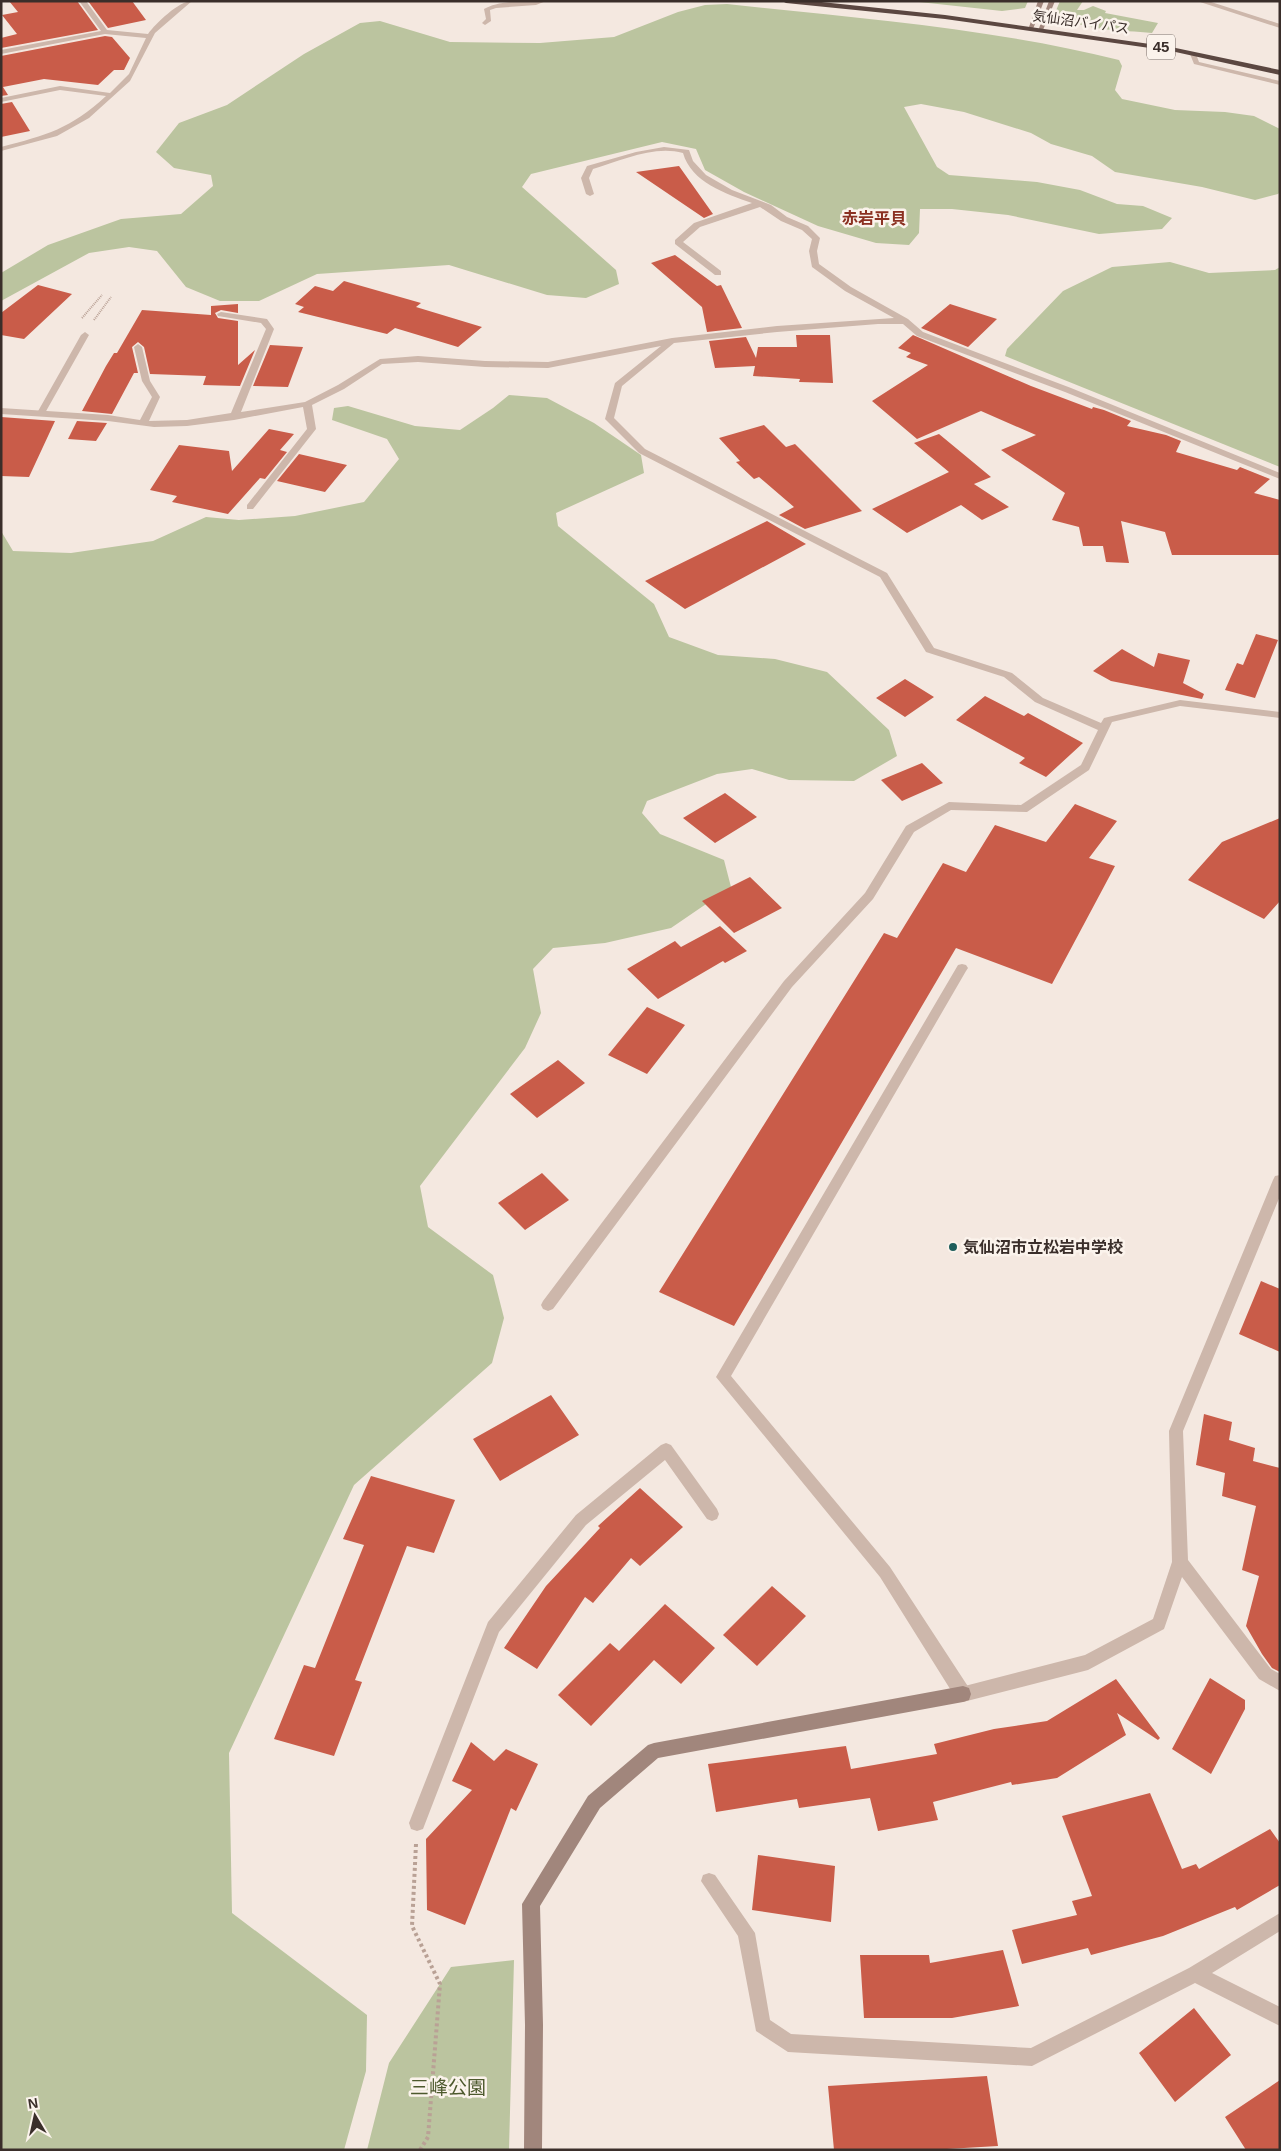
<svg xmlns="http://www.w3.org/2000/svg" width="1281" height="2151" font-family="Arial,'Noto Sans JP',sans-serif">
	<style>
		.green { fill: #bbc49f }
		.building { fill: #c95c49 }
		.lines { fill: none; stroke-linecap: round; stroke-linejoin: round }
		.path-far1 { stroke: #b9a195; stroke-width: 2; stroke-dasharray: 1 1; stroke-linecap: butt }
		.path { stroke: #b9a195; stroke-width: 4; stroke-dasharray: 3 3; stroke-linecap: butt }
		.lane { fill: #cdb7ab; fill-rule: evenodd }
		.street { fill: #cdb7ab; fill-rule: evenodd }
		.secondary { fill: #a1867c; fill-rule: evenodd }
		.highway { fill: #5b4741; fill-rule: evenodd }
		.poi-dot { fill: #1e5d5b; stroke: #fbf3ec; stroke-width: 2 }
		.labels { text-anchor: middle; stroke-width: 5; stroke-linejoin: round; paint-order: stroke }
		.far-street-label { font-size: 14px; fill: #3a2e2a; stroke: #fbf3ec }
		.shield { fill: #fbf3ec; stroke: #746964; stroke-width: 1 }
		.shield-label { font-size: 15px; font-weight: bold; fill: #3a2e2a }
		.far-quarter-label { font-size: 16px; font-weight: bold; fill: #8b3021; stroke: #fbf3ec }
		.poi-label { font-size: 16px; font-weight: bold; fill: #3a2e2a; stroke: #fbf3ec; text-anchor: start }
		.near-park-label { font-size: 19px; fill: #4d592d; stroke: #fbf3ec }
	</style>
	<rect width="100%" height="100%" fill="#f4e8e0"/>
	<!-- green -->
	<path class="green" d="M910,1H1028L1025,8L1002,11Z
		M1060,1H1083L1077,10H1084L1093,6L1106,11L1105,13L1158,23L1152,33C1123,30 1078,31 1055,13Z
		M727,4C856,18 992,28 1119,60L1122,66L1115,90L1122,99L1175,110L1225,112L1254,116L1280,129V192L1278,194L1255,200L1202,187L1115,172L1092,156L1051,144L1031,133L964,112L921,104L904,107L937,167L949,175L1037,182L1080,190L1117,204L1143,206L1172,218L1162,229L1099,234L1008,215L952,209H920L919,233L909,245L876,243L818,226L744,192L705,170L696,149L662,142L531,174L522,187L616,270L619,284L586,298L547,295L449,265L317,274L259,301H220L186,287L157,251L129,247L89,253L1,301V273L48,245L121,219L181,214L213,186L211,175L174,168L156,152L179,123L227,105L304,54L360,23L380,21L450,42L540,43L614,37L678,12L705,5Z
		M1170,262L1209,273L1275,270L1280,267V467L1005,356L1007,349L1063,291L1112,267Z
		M509,395L547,398L594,423L641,455L644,473L556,513L558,526L654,604L669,637L718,655L775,659L827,672L889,730L897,756L854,781L789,780L752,769L717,774L647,801L642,813L660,834L724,860L731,887L671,928L605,943L553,948L533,969L541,1013L525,1048L420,1186L428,1227L493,1275L504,1318L492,1363L354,1485L229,1753L232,1913L367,2015L366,2071L344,2150H1V531L13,551L71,553L153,541L206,517L239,520L295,516L364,502L399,459L387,439L332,420L334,408L348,406L415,426L460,430L493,408Z
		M514,1960L509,2150H367L389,2063L451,1967Z"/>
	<!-- building -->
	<path class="building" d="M9,1H77L98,30L1,48V38L17,34L2,15L18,12Z
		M88,1H132L146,20L108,28Z
		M105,36L112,37L130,58L124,70H114L98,85L44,79L3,87L8,95L1,96V56Z
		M12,102L30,131L1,137V104Z
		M679,166L713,214L704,218L636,172Z
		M675,255L717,286L721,285L742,328L707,332L702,307L651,263Z
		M344,281L421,303L416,307L482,327L458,347L395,328L387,334L298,312L304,307L295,304L315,286L333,291Z
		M38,285L72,294L24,339L1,335V313Z
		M238,304V313L221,310L215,313L218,318L238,321V365L255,350L240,386L203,385L206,376L150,374L144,347L138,342L132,347L138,373H134L112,414L82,411L106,366L114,353H117L142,310L211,315V306Z
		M950,304L997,319L968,347L921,328Z
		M796,335H830L833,383L799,382L800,379L753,376L755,366L715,368L709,341L746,337L756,358L758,347H797Z
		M913,335L1031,386L1092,409L1093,407L1104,410L1131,421L1127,426L1166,435L1181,441L1176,452L1237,470L1240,467L1270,479L1254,493L1280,500V555H1172L1165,532L1121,521L1129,563L1106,562L1103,546H1083L1079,527L1052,520L1065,493L1001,450L1036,435L981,411L917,439L872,401L928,365L906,357L911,353L898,348Z
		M270,345L303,347L288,387L253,386Z
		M1,417L55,421L29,477L1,476Z
		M77,421L107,423L96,441L68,439Z
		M764,425L786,447L795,444L862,511L805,529L779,515L794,507L759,477L754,479L736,462L740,461L719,438Z
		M269,429L294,434L280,450L287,452L265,479L260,478L228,514L172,502L177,496L150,490L179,445L229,451L232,471Z
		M939,434L991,477L974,484L1009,507L982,520L961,505L907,533L872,509L949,472L914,443Z
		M299,454L347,465L325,492L277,481Z
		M767,521L806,544L685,609L645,581Z
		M1256,634L1278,640L1255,698L1225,690L1237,663L1243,665Z
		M1122,649L1154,667L1158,653L1190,660L1183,683L1204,694L1202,699L1111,681L1093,671Z
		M905,679L934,697L905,717L876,698Z
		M985,696L1024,716L1028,713L1083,743L1046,777L1019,763L1025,758L956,720Z
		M922,763L943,783L902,801L881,780Z
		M725,793L757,817L715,843L683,818Z
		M1075,804L1117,821L1089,858L1115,866L1052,984L956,948L734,1326L659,1292L884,933L897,938L943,863L966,872L995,825L1046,842Z
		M1280,818V901L1264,919L1188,880L1222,842Z
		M750,877L782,908L734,933L702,901Z
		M720,926L747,951L725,963L723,961L658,999L627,969L675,941L681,947Z
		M647,1007L685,1025L647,1074L608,1055Z
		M558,1060L585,1083L537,1118L510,1094Z
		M542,1173L569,1200L525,1230L498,1203Z
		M1261,1281L1280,1289V1352L1239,1334Z
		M551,1395L579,1435L500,1481L473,1439Z
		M1204,1414L1232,1422L1229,1440L1255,1448L1253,1461L1280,1468V1672L1272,1668L1262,1654L1246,1626L1259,1576L1242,1570L1256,1506L1222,1496L1225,1473L1196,1465Z
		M371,1476L455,1500L434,1553L407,1546L355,1680L362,1682L334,1756L274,1739L304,1665L315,1668L364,1545L343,1539Z
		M640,1488L683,1527L640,1566L631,1558L593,1603L585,1597L537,1669L504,1648L546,1586L600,1528L598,1526Z
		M772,1586L806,1616L757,1666L723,1635Z
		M665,1604L715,1648L681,1684L654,1660L591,1726L558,1695L610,1643L619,1651Z
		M1210,1678L1245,1700V1709L1211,1774L1172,1749Z
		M1116,1679L1160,1738L1158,1740L1117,1713L1126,1735L1057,1778L1012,1785L1011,1782L933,1802L938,1820L878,1831L870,1798L799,1808L797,1799L716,1812L708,1764L846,1746L851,1769L937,1754L934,1744L994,1729L1047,1721Z
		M471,1742L494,1761L506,1749L538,1764L516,1811L511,1808L465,1925L427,1910L426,1839L472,1790L452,1781Z
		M1150,1793L1182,1869L1196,1864L1199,1869L1270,1829L1280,1843V1885L1237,1910L1235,1907L1163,1936L1091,1955L1088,1948L1022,1964L1012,1930L1077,1915L1072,1901L1092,1896L1062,1816Z
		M758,1855L835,1866L831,1922L752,1910Z
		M1003,1950L1019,2006L952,2018H864L860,1955H929L930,1963Z
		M1194,2008L1231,2055L1175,2102L1139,2053Z
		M987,2076L998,2146L930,2150H834L828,2086Z
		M1280,2080V2150H1246L1225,2117Z"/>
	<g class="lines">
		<!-- path-far1 -->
		<path class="path-far1" d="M82,318L102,295
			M94,320L111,297"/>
		<!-- path -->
		<path class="path" d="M416,1844L412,1926L440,1984L428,2137L420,2150"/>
		<!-- lane -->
		<path class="lane" d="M546,1L536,5L496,8L490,10L491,21L485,25L482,23L486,19L484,9C499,0 528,1 546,1Z
			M85,332L89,335L45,413L41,416L38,415L37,413L81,335Z
			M962,964L966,965L968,968L966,971L731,1376L890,1567L969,1688L971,1694L969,1700L963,1702L957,1700L880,1577L716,1377L958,965Z"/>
		<!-- street -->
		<path class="street" d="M79,1H86L107,30L148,34C156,23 179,1 192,1L155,33L130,81L89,118L57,136L1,151V147C47,135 70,129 106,96L60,90L1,102V98L60,86L110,93L129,74L146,38L105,34L1,54V50L101,31Z
			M1197,1H1208L1280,24V28Z
			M1193,52L1196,54L1199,62L1280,81V85L1194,64L1190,54Z
			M664,147L689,150L693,161L706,175L732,190L771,205L787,217L808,226L820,238L817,251L819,264L851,287L908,319L923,332L1071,388L1280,473V479L1065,392L917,336L903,324H878L777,332L674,343L622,386L614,418L645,449L887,573L934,648L1012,673L1043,698L1101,723L1104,718L1180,700L1280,712V718L1180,706L1112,722L1089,770L1027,812L951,810L914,832L873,899L792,987L553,1309L548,1311L543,1309L541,1305L543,1301L784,981L865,893L906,826L949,802L1021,805L1081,765L1098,730L1035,702L1004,677L926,652L880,577L639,453L605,419L615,383L661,346L548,368L485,367L418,362L382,364L344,389L312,405L316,429L253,509H247V505L307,429L303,407L234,420L187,426L154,427L108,421L1,414V408L108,415L140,420L152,397L142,381L134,347L138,344L142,347L150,381L160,397L149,421L187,420L231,413L266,329L261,323L218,316L217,314L221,312L267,319L274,329L241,412L305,402L338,385L380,359L418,356L485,361L548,362L672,338L777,326L894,318L845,291L812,267L809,251L812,239L802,230L781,221L760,207L700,227L683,242L721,271V275H715L675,244V240L694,223L752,203C726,194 691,182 683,153C653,145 621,161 593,169L589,178L594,194L590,196L586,194L581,178L587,166L636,152Z
			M1280,1175V1196L1183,1431L1188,1560L1271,1669L1280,1674V1691L1259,1679L1182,1577L1164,1629L1088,1670L963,1702L957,1700L955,1694L957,1688L1085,1655L1153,1619L1172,1562L1169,1431L1273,1180L1275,1176Z
			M666,1443L671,1445L717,1509L719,1514L717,1519L712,1521L707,1519L665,1460L586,1525L499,1632L423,1829L417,1831L411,1829L409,1823L488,1622L576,1515L661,1445Z
			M709,1873L715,1875L755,1933L770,2020L791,2034L1031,2048L1189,1968L1280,1913V1931L1212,1973L1280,2007V2026L1195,1983L1032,2066L788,2052L756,2031L738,1936L701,1881L703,1875Z"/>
		<!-- secondary -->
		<path class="secondary" d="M1038,1H1044L1033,29L1028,30Z
			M1049,1H1055L1043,30L1038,31Z
			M963,1686L969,1688L971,1694L969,1700L963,1702L658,1758L600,1808L540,1906L543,2025L542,2150H524L525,2025L522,1904L588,1796L648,1745L654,1743Z"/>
		<!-- highway -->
		<path class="highway" d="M782,1H812L945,15L1171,47L1280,70V75L1171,51L945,19L786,3Z"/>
	</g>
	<!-- markers -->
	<circle class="poi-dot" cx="953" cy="1247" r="5"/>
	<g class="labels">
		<!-- far-street labels -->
		<g class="far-street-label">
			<text transform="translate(1081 22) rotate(8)" y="5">気仙沼バイパス</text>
		</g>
		<!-- shield labels -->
		<rect class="shield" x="1147" y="34.5" width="28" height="25" rx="4"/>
		<g class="shield-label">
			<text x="1161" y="52">45</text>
		</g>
		<!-- far-quarter labels -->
		<g class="far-quarter-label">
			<text x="874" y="224">赤岩平貝</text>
		</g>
		<!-- poi labels -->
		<g class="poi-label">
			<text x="963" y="1253">気仙沼市立松岩中学校</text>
		</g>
		<!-- near-park labels -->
		<g class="near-park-label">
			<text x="448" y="2094">三峰公園</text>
		</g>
	</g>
	<!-- border -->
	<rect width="1281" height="2151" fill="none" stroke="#3a2e2a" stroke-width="5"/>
	<!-- north arrow -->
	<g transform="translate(35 2116) rotate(351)" stroke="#fbf3ec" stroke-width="4" paint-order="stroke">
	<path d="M0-4L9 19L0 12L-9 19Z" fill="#3a2e2a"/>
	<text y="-8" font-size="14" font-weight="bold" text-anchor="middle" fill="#3a2e2a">N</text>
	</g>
</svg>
